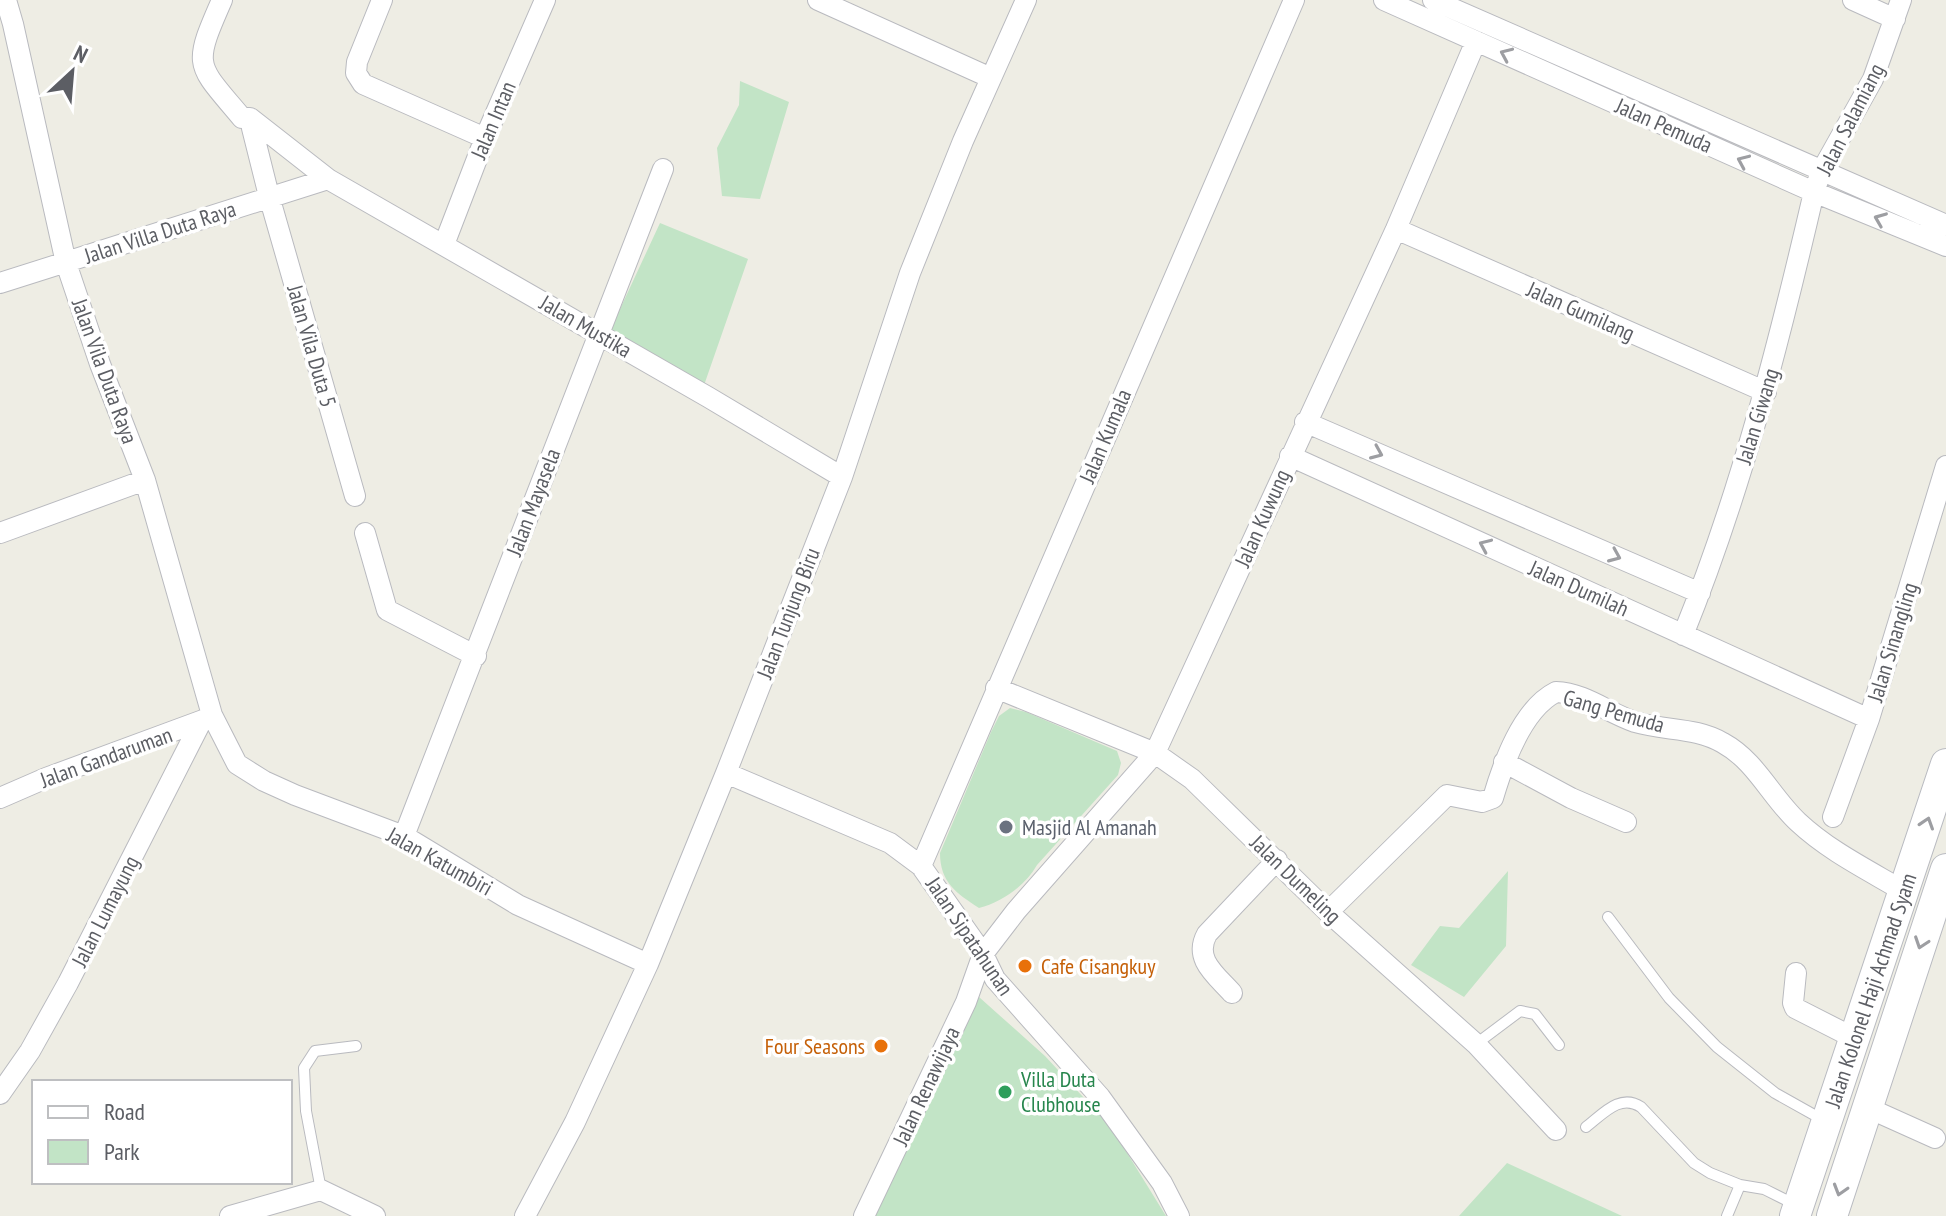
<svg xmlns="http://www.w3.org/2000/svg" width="1946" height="1216" font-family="'PT Sans Narrow',sans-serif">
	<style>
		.green { fill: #c2e4c6 }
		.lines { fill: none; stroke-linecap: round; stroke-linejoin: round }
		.service-casing { stroke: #b9babf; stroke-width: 12 }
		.minor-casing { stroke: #b9babf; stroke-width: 22 }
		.secondary-casing { stroke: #b9bbc1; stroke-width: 32 }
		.service { stroke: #fff; stroke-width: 10 }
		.minor { stroke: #fff; stroke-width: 20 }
		.secondary { stroke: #fff; stroke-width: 30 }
		.oneway { stroke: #9d9ea2 }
		.worship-dot { fill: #6b7280; stroke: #fff; stroke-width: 3 }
		.food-dot { fill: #e8710a; stroke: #fff; stroke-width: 3 }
		.leisure-dot { fill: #2e9e5b; stroke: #fff; stroke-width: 3 }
		.labels { text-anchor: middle; stroke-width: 7; stroke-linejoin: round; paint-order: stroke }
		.street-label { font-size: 22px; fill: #5c5e64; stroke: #fff }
		.worship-label { font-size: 22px; fill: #5b616d; stroke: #fff; text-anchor: start }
		.food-label { font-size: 22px; fill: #c56008; stroke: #fff; text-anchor: start }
		.leisure-label { font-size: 22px; fill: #27864d; stroke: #fff; text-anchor: start }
	</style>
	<rect width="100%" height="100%" fill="#eeede4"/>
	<!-- green -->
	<path class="green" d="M740,81L789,102L760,199L722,196L717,148L739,105Z
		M660,223L748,259L702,391L607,337Z
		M1010,708L1026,712L1117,751L1121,763L1118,775L1037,865C1025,886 1002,902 979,908C956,893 940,882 940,853L991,732L999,716Z
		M1508,871L1506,946L1464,997L1411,965L1440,926L1459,928Z
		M979,997L1045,1056L1111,1127L1166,1216H870Z
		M1507,1163L1622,1216H1459Z"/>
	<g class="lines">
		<!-- service casing -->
		<g class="service-casing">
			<path id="service" d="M1608,917L1669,998L1717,1047L1775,1093L1825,1121
				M1476,1044L1520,1011L1535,1014L1559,1045
				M1586,1127C1603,1114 1620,1093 1641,1107L1694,1163L1710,1173L1740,1185
				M321,1190L306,1111L304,1068L315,1051L356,1046
				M1727,1216L1740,1185L1764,1189L1796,1205"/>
		</g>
		<!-- minor casing -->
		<g class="minor-casing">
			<path id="minor" d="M6,0L13,24L66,263L100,364L145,480L212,715L237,764L264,781L295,795L404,836L518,905L648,964
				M222,0C192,68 196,63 242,118H250L328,179L708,397L842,477
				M382,0L357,62L356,73L363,84L485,138
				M818,0L991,78
				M1384,0L1814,192L1946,246
				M1433,0L1946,225
				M1853,0L1895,19
				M252,128L269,196L355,496
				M1396,229L1766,392
				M445,242L485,138L545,0
				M0,283L328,179
				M1305,422L1700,593
				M1290,456L1869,719
				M0,533L145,480
				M365,533L387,610L476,656
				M1683,635C1741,492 1779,343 1814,192L1821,172L1873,79L1901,0
				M996,688L1155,753L1192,779L1328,912L1476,1044L1556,1130
				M1504,762L1571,798L1626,822
				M726,773L890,843L921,866L983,954L995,979L1100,1097L1162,1183L1179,1216
				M0,798L46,778L206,719
				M1833,817L1869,719L1946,466
				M404,836L663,169
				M921,866L1294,0
				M1328,912L1447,795L1482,802L1493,798C1503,764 1522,709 1556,692C1585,693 1608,713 1635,722C1665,731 1696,727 1723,743C1756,761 1771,797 1798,822C1829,851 1868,870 1905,892
				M1796,973L1793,1003L1795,1008L1856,1039
				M1232,993C1216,975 1193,959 1207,934L1277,860
				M0,1094L30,1051L68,983L201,722
				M1866,1107L1935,1138
				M230,1216L321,1190L375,1216
				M525,1216L575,1122L648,964L726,773L842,477L910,273L963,141L1026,0
				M864,1216L966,1002L983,954L1016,911L1155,753L1396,229L1476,41"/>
		</g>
		<!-- secondary casing -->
		<g class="secondary-casing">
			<g id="secondary">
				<path id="s1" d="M1795,1216L1946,764"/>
				<path d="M1832,1216L1946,869"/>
			</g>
		</g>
		<!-- service -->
		<use href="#service" class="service"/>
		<!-- minor -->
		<use href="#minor" class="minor"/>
		<!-- secondary -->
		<use href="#secondary" class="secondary"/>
	</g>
	<!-- one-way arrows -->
	<defs><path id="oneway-chevron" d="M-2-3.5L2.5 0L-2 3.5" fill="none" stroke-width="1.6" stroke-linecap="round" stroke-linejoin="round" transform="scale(2)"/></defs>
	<g class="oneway">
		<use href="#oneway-chevron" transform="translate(1506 54) rotate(-156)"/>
		<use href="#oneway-chevron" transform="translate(1743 161) rotate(-156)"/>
		<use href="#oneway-chevron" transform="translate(1880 219) rotate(-158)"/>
		<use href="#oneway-chevron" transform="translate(1377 453) rotate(23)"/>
		<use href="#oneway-chevron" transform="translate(1485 545) rotate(-156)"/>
		<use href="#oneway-chevron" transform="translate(1615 556) rotate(23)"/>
		<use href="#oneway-chevron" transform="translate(1927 823) rotate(-72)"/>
		<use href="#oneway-chevron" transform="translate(1921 943) rotate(109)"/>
		<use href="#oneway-chevron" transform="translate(1840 1190) rotate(107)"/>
	</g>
	<!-- markers -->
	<circle class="worship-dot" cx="1006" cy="827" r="8"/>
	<g class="food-dot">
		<circle cx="1025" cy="966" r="8"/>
		<circle cx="881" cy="1046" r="8"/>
	</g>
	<circle class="leisure-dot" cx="1005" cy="1092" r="8"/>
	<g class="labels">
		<!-- street labels -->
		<g class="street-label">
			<text transform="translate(1850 119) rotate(-63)" y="8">Jalan Salamiang</text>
			<text transform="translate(493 120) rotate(-67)" y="8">Jalan Intan</text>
			<text transform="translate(1664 125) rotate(24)" y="8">Jalan Pemuda</text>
			<text transform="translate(160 232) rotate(-18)" y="8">Jalan Villa Duta Raya</text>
			<text transform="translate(1581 311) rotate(24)" y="8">Jalan Gumilang</text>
			<text transform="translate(586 326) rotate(30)" y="8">Jalan Mustika</text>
			<text transform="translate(312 346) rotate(74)" y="8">Jalan Vila Duta 5</text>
			<text transform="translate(105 371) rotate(70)" y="8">Jalan Vila Duta Raya</text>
			<text transform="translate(1757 416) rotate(-73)" y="8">Jalan Giwang</text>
			<text transform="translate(1105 436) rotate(-67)" y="8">Jalan Kumala</text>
			<text transform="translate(533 502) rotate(-69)" y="8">Jalan Mayasela</text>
			<text transform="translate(1262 518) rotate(-66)" y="8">Jalan Kuwung</text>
			<text transform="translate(1579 588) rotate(24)" y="8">Jalan Dumilah</text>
			<text transform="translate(788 613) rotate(-69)" y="8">Jalan Tunjung Biru</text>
			<text transform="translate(1892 642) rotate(-73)" y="8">Jalan Sinangling</text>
			<text transform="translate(1614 711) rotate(16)" y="8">Gang Pemuda</text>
			<text transform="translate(106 757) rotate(-20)" y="8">Jalan Gandaruman</text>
			<text transform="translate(440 861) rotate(29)" y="8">Jalan Katumbiri</text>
			<text transform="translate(1296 879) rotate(44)" y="8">Jalan Dumeling</text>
			<text transform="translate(105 911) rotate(-63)" y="8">Jalan Lumayung</text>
			<text transform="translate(970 936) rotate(56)" y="8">Jalan Sipatahunan</text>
			<text dy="8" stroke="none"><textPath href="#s1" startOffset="238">Jalan Kolonel Haji Achmad Syam</textPath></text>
			<text transform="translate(926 1086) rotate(-65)" y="8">Jalan Renawijaya</text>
		</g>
		<!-- worship labels -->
		<g class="worship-label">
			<text x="1022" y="835">Masjid Al Amanah</text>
		</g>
		<!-- food labels -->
		<g class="food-label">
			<text x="1041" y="974">Cafe Cisangkuy</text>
			<text x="865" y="1054" text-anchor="end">Four Seasons</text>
		</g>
		<!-- leisure labels -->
		<g class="leisure-label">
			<text x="1021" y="1087">Villa Duta<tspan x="1021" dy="25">Clubhouse</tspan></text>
		</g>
	</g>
	<!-- legend -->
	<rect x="32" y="1080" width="260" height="104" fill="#ffffff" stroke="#bebfc1" stroke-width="2"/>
	<rect x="48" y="1106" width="40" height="12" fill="#ffffff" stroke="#bebfc1" stroke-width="2"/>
	<text x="104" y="1120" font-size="24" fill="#5c5e64">Road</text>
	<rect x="48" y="1140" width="40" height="24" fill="#c2e4c6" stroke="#bebfc1" stroke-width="2"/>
	<text x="104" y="1160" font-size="24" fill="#5c5e64">Park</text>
	<!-- north arrow -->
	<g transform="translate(72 72) rotate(26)" stroke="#ffffff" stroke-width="6" paint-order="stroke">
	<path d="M0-6L14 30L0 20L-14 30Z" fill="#5c5e64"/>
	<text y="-12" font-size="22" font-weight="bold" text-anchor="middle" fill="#5c5e64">N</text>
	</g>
</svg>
